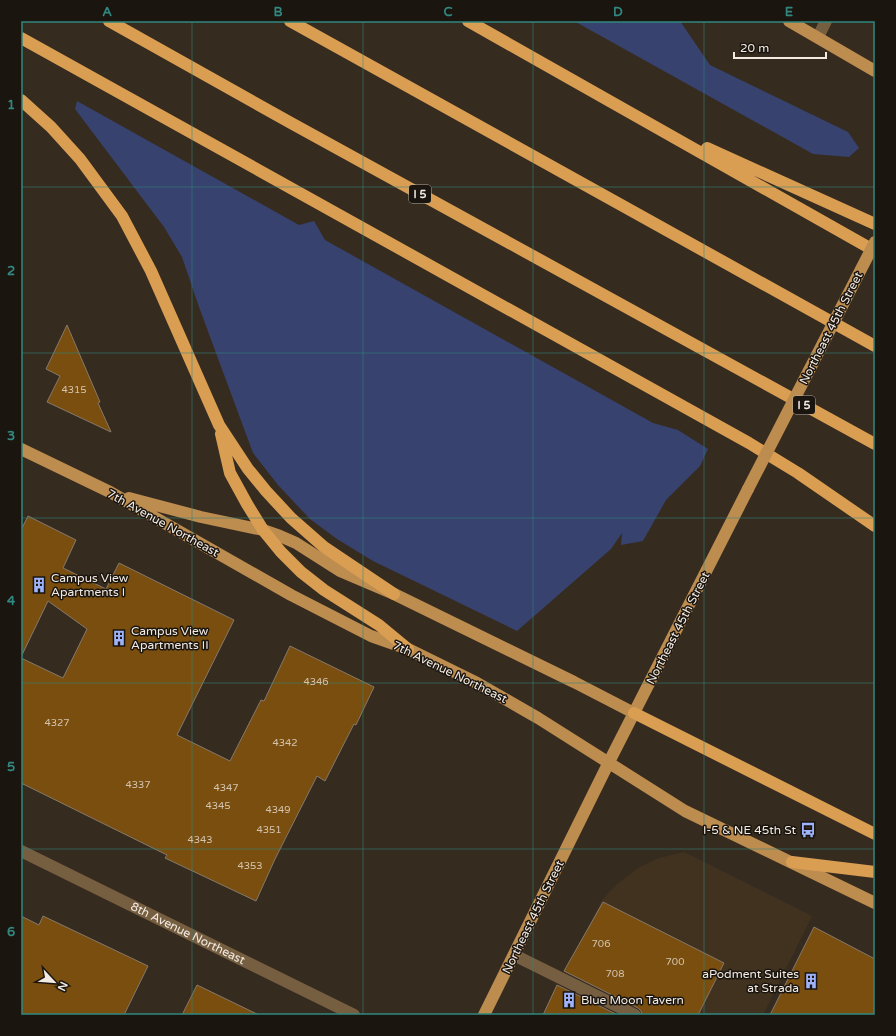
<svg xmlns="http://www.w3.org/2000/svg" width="896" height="1036" font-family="'Varela Round',sans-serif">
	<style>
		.built { fill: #413220 }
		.green { fill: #37426e }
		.building { fill: #794e0f; stroke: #86796b }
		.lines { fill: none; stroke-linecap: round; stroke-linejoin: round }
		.minor { stroke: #765e41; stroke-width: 12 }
		.major { stroke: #bd8c4f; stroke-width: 12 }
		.highway { stroke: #da9e53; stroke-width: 12 }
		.major-bridge { stroke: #bd8c4f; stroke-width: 12 }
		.grid { fill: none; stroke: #318880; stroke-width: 1; stroke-opacity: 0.55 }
		.labels { text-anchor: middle; stroke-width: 3; stroke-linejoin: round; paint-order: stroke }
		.number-label { font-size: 10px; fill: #d4c4ae }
		.shield { fill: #1a150f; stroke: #b2aba3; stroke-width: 1 }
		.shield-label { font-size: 11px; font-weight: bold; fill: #f3ebe3 }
		.street-label { font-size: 12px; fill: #f3ebe3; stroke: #1a150f }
		.poi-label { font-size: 12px; fill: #f3ebe3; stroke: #1a150f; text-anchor: start }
		.neatline { fill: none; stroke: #318880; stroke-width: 1.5 }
		.grid-label { font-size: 13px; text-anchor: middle; font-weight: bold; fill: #318880 }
	</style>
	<rect width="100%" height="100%" fill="#362b1f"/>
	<!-- built -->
	<path class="built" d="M684,852L812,916L763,1015H676L571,963L602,900L617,884L638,868L659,858Z"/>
	<!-- green -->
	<path class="green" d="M574,21H680L710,65L848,132L859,148L849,157L813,154Z
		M77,101L299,225L314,221L325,240L653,423L678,430L708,449L700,466L666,500L643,541L621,545L622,533L611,549L517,631L373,561L337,539L310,519L278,485L253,453L199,307L182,257L164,227L75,109Z"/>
	<!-- building -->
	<path class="building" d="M67,325L100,402L98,403L111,432L47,402L60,376L46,369Z
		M28,516L76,540L63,568L106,589L119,563L234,620L177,735L230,761L261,700L264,701L290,646L374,687L356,725L354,724L325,781L317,776L275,859L256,901L165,858L167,855L21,783V658L63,678L87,629L48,601L21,657V530Z
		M603,902L724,963L698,1015H642L641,1011L638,1008L564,971Z
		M21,916L39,925L43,916L148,966L124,1015H21Z
		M814,927L875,959V1015H770Z
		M197,985L259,1015H182Z
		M557,985L618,1015H543Z"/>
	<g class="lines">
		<!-- minor -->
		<g class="minor">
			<path d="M818,37L826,21"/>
			<path id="s1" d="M21,851L354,1015"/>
			<path d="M514,955L635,1015"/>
		</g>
		<!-- major -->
		<path class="major" d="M789,21L875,71
			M21,449L110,492L291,595L371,636L408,649L477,683L538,718L685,811L875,903
			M129,498L201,517L263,530L280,536L296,543L340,571L394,594L574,682L634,713
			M484,1015L608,764L748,489"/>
		<!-- highway -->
		<path class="highway" d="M109,21L291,123L875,444
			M290,21L875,346
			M468,21L875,251
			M21,38L749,443L798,473L875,526
			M21,100L51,127L80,159L122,216L151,271L219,425L248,469L266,491L291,518L324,547L394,594
			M707,148L875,224
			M221,434L230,473L247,504L263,530L281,552L301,572L324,590L379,625L408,649
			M634,713L875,834
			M792,862L875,872"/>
		<!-- major-bridge -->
		<path class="major-bridge" d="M748,489L875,242"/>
	</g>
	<!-- grid -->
	<path class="grid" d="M192,21V1015M363,21V1015M533,21V1015M704,21V1015M21,187H875M21,353H875M21,518H875M21,683H875M21,849H875"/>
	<!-- icons -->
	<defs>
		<g id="building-bare" transform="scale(1.2)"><path d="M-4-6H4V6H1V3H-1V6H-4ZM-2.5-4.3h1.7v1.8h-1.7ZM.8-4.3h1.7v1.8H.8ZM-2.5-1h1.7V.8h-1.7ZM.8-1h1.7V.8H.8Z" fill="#9fb3fd" stroke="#1a150f" stroke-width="2.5" paint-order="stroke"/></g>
		<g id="bus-bare" transform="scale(1.2)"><path d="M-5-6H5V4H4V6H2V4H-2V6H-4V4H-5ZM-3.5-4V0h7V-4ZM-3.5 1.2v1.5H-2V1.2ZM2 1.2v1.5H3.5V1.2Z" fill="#9fb3fd" stroke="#1a150f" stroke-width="2.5" paint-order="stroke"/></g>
	</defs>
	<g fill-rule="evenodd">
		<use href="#building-bare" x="39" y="585"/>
		<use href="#building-bare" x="119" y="638"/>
		<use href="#bus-bare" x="808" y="830"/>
		<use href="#building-bare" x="811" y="981"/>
		<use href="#building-bare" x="569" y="1000"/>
	</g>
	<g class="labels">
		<!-- number labels -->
		<g class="number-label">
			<text x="74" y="393">4315</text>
			<text x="316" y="685">4346</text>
			<text x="57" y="726">4327</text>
			<text x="285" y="746">4342</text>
			<text x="138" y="788">4337</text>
			<text x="226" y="791">4347</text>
			<text x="218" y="809">4345</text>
			<text x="278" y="813">4349</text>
			<text x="269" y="833">4351</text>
			<text x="200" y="843">4343</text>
			<text x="250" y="869">4353</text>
			<text x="601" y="947">706</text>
			<text x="675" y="965">700</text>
			<text x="615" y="977">708</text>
		</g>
		<!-- shield labels -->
		<g class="shield">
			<rect x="409" y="185" width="22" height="18" rx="3"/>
			<rect x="793" y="396" width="22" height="18" rx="3"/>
		</g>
		<g class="shield-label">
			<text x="420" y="198">I 5</text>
			<text x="804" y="409">I 5</text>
		</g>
		<!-- street labels -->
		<g class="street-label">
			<text transform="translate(831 328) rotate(-63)" y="4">Northeast 45th Street</text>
			<text transform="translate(163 523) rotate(29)" y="4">7th Avenue Northeast</text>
			<text transform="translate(678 628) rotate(-63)" y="4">Northeast 45th Street</text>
			<text transform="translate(450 672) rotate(26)" y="4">7th Avenue Northeast</text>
			<text transform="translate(533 917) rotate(-64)" y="4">Northeast 45th Street</text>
			<text dy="4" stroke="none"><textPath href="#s1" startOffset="186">8th Avenue Northeast</textPath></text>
		</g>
		<!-- poi labels -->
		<g class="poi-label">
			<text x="51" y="582">Campus View<tspan x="51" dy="14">Apartments I</tspan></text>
			<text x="131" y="635">Campus View<tspan x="131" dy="14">Apartments II</tspan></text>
			<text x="796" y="834" text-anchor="end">I-5 &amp; NE 45th St</text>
			<text x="799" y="978" text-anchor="end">aPodment Suites<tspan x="799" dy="14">at Strada</tspan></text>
			<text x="581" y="1004">Blue Moon Tavern</text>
		</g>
	</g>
	<!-- border -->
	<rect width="896" height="1036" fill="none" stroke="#1a150f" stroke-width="44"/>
	<!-- north arrow -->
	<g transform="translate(54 982) rotate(116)" stroke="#1a150f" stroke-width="3" paint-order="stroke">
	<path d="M0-3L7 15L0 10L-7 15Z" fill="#f3ebe3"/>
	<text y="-6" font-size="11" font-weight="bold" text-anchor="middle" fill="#f3ebe3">N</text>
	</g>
	<!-- scale -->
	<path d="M734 52v6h92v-6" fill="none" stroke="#f3ebe3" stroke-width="2"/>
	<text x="740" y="52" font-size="12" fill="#f3ebe3" stroke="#1a150f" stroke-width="3" paint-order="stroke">20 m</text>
	<rect x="22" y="22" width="852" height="992" class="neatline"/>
	<g class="grid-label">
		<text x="107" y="16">A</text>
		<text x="278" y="16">B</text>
		<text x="448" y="16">C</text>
		<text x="618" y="16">D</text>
		<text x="789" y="16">E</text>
		<text x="11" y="109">1</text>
		<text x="11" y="275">2</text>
		<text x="11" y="440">3</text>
		<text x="11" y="605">4</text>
		<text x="11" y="771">5</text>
		<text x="11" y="936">6</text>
	</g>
</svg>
